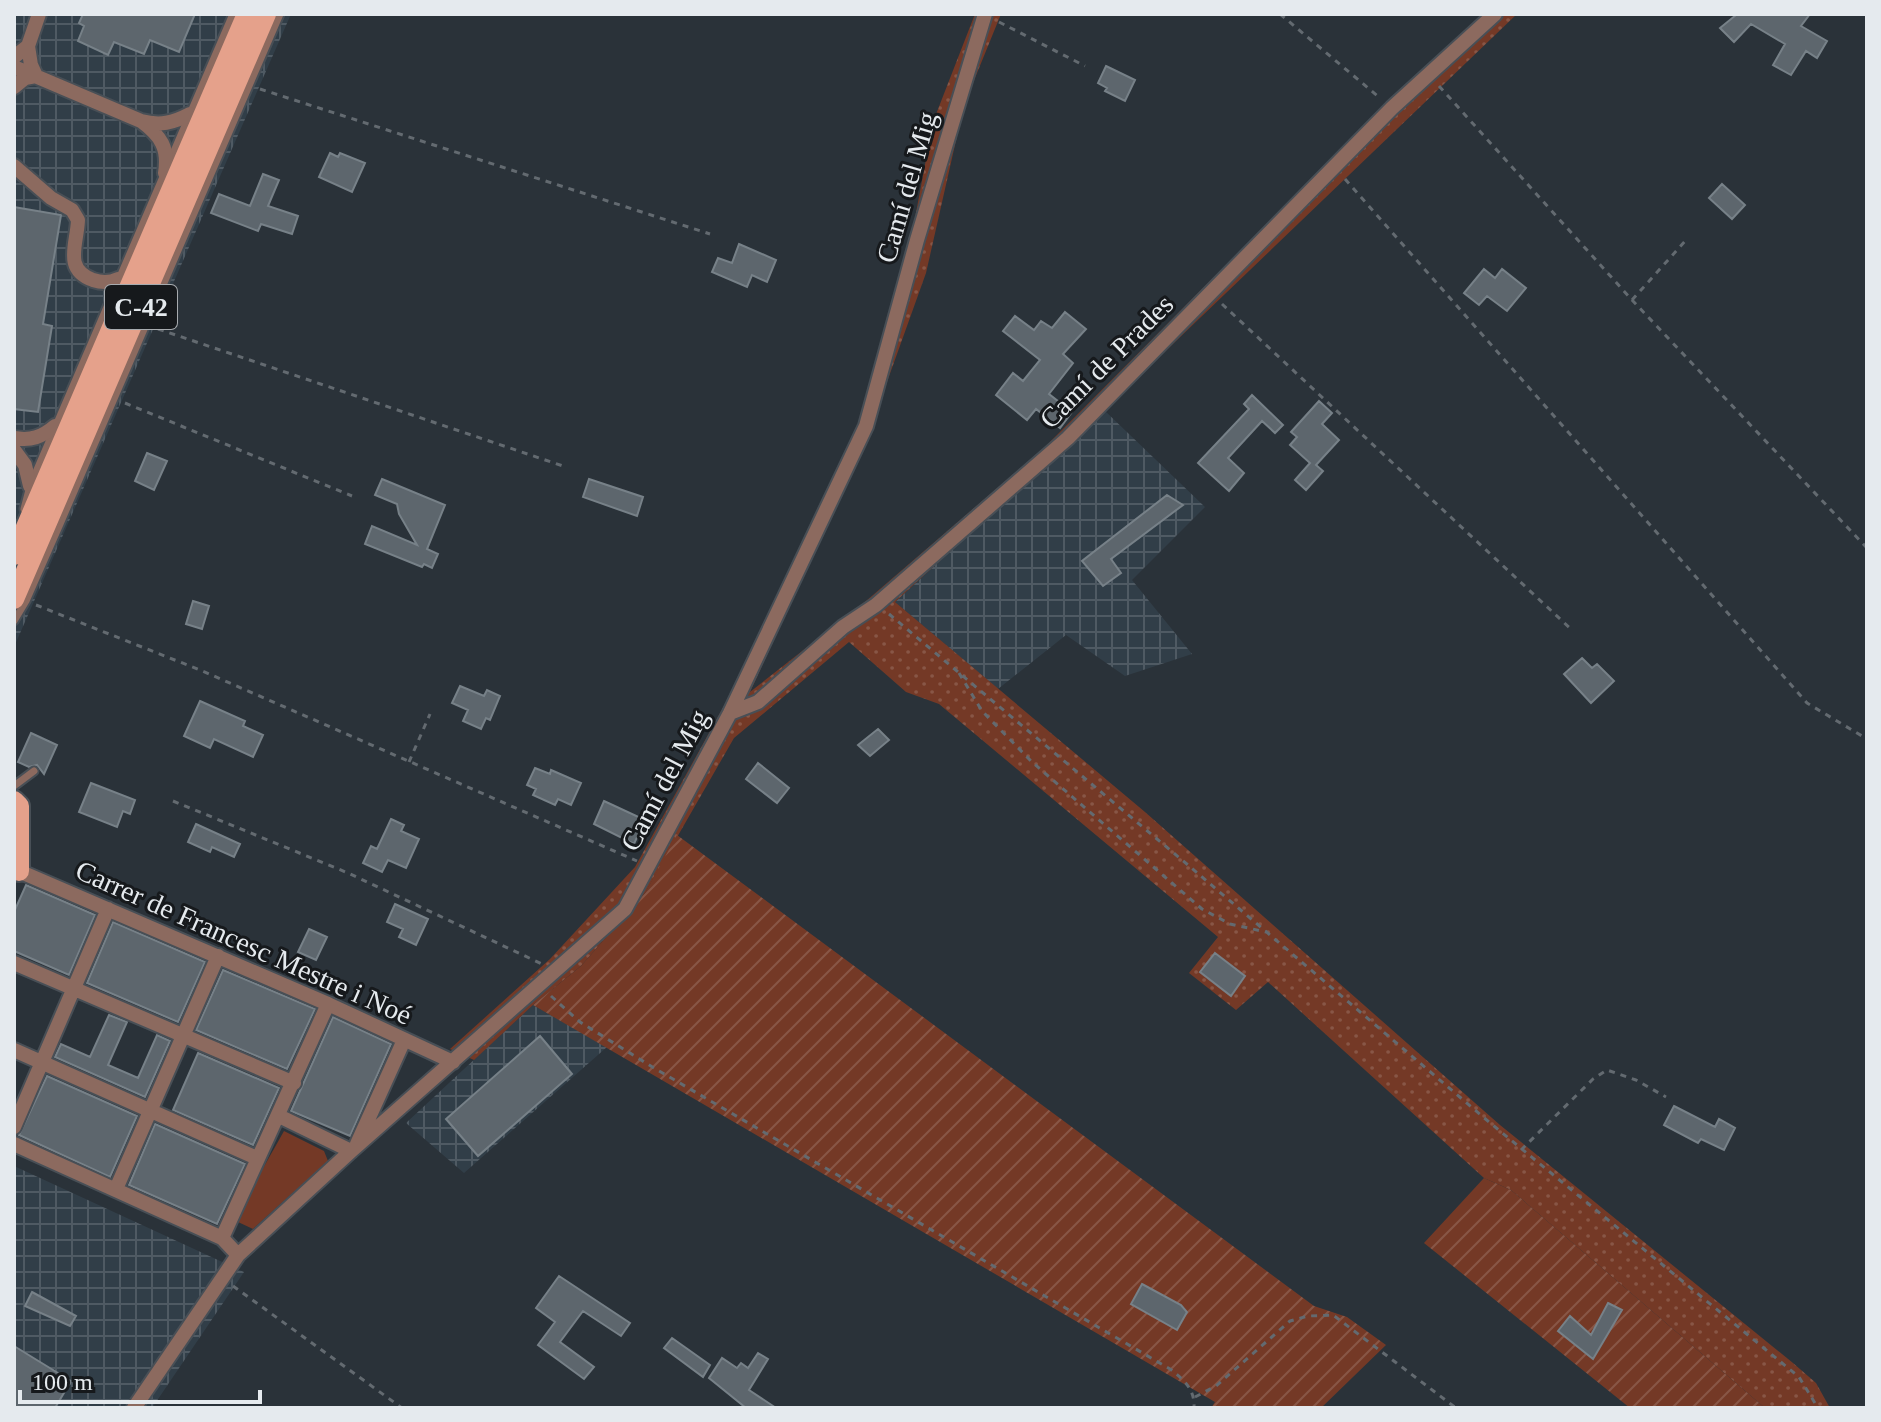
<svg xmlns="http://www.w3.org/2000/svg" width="1881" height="1422" font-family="'Times New Roman',serif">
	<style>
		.industrial { fill: url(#industrial-grid) }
		.grass { fill: url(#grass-dots) }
		.park { fill: #743926 }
		.garden { fill: url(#garden-furrows) }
		.building { fill: #5d666d; stroke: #778188; stroke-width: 2 }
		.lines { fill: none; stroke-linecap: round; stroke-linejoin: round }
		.service-casing { stroke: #484f56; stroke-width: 11 }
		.minor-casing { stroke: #484f56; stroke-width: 18 }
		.primary-casing { stroke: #484f56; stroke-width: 24 }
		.path { stroke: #636a70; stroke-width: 3; stroke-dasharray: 6 6; stroke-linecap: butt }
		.service { stroke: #8c6a5f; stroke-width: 7 }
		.minor { stroke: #8c6a5f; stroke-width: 14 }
		.primary { stroke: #e5a18b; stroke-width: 20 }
		.labels { text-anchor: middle; stroke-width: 6; stroke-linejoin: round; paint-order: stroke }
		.shield { fill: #16191c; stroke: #a7abaf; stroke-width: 2 }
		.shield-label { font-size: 26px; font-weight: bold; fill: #e5eaee }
		.street-label { font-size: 28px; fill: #e5eaee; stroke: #16191c }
	</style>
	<defs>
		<pattern id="industrial-grid" width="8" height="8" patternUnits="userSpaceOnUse" patternTransform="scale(2)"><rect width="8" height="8" fill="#313e48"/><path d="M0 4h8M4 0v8" fill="none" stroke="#4f5a63"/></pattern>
		<pattern id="grass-dots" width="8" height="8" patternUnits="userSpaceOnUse" patternTransform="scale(2)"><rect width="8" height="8" fill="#743926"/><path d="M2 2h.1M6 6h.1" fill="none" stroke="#885646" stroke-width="1.8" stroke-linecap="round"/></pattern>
		<pattern id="garden-furrows" width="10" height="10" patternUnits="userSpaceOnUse" patternTransform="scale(2)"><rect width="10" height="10" fill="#743926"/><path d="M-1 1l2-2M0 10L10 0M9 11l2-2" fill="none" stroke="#885646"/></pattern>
	</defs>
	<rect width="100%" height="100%" fill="#2a3239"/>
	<!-- industrial -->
	<path class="industrial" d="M14,14H291L14,647Z
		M1104,410L1205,507L1132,580L1192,654L1125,676L1066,635L998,689L895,602Z
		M533,1005L607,1047L464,1173L406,1123Z
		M14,1166L244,1272L152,1408H14Z"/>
	<!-- grass -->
	<path class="grass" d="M975,14H1001L964,105L926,273L868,435L750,692L866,601L1045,447L1209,282L1485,14H1517L1104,410L895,602L1145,812L1500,1125L1793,1363L1816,1383L1830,1408H1765L1511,1190L1484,1178L1268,982L1236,1010L1189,973L1218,937L939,704L906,692L849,642L734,738L645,893L581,966L533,1005L474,1060L450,1049L550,959L635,867L735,686L859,423L912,234L933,122Z"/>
	<!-- park -->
	<path class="park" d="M284,1131L324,1151L328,1161L253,1229L238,1222L262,1170Z"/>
	<!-- garden -->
	<path class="garden" d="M677,835L1314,1306L1347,1317L1386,1345L1321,1408H1211L1215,1402L533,1005L581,966L645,893Z
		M1484,1178L1511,1190L1765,1408H1630L1424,1243Z"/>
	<!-- building -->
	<path class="building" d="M83,14H195L179,52L150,40L144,54L114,42L108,55L78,41L84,26L79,23Z
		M1734,14H1810L1801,26L1827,41L1817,58L1806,51L1791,75L1773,65L1785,44L1751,24L1734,42L1720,28L1736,15Z
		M1106,66L1135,80L1125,101L1105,91L1107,88L1098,83Z
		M330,153L338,157L340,153L365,163L352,192L319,177Z
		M263,174L279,180L268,206L298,216L292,234L261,224L258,231L211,213L219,194L250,206Z
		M1722,184L1745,205L1732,219L1709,198Z
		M14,207L61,215L43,324L52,326L38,412L14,409Z
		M739,244L776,260L767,282L752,275L747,287L712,272L718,258L732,263Z
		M1484,269L1495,278L1502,269L1526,288L1507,311L1487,296L1479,305L1464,293Z
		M1065,312L1086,329L1063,354L1073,363L1049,394L1072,412L1060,428L1036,409L1027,420L996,395L1013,373L1023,381L1040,360L1003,331L1015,316L1034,330L1041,321L1052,328Z
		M1252,395L1283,425L1275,433L1262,421L1228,458L1244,473L1229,491L1198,463L1249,409L1244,404Z
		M1319,401L1332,413L1322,424L1339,440L1316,465L1323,471L1306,490L1295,480L1310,463L1290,445L1297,437L1291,432Z
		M147,453L167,461L154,490L135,481Z
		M382,479L445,505L427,549L438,554L432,568L424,564L422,567L365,544L372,526L417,545L399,514L397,504L375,495Z
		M589,479L643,497L637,516L583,497Z
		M1167,495L1183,505L1111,559L1121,573L1103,586L1082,561Z
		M193,601L209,606L202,629L186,624Z
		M1582,658L1592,668L1597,664L1614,681L1591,703L1564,674Z
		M460,686L484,696L487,690L500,696L490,720L486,718L481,729L463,721L468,710L452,703Z
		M200,701L245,721L243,726L263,735L253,757L214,739L210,748L184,736Z
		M878,729L889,740L870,756L858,745Z
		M31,733L57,745L44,774L37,765L29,767L18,762Z
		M758,763L789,788L777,803L746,779Z
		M535,768L550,774L551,770L581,783L571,805L558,799L555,805L533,795L536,789L527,785Z
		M91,783L135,800L130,814L123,811L117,827L79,812Z
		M604,801L645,820L634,844L594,824Z
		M391,819L404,825L401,831L419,839L406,868L388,860L382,872L363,863L371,846L377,849Z
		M196,824L240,844L234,857L212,847L210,852L188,842Z
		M26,885L95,915L69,975L14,951V912Z
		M395,904L428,919L416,945L399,937L403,929L387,922Z
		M113,922L205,962L178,1022L87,983Z
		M309,929L327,937L316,960L298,952Z
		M1215,953L1245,976L1231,996L1200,972Z
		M223,970L315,1009L287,1069L196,1030Z
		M109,1015L127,1022L108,1065L138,1078L157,1035L170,1041L145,1097L55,1057L61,1044L90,1057Z
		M333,1017L391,1044L350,1136L291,1111Z
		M540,1036L572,1074L478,1156L446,1119Z
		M198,1053L279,1088L253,1145L173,1110Z
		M47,1076L137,1116L110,1177L19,1135Z
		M1674,1106L1715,1127L1719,1119L1735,1128L1724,1150L1701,1139L1698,1143L1664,1125Z
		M155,1124L245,1164L217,1224L129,1185Z
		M559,1276L630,1323L621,1336L583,1311L560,1342L594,1367L584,1379L538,1345L555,1322L536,1308Z
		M1142,1284L1181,1305L1187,1312L1177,1330L1131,1304Z
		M32,1292L76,1316L70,1326L25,1306Z
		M1608,1303L1622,1310L1593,1359L1558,1331L1570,1316L1591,1335Z
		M672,1338L710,1365L703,1377L664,1348Z
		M14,1346L71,1381L55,1408H14Z
		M758,1353L768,1359L749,1390L776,1408H746L709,1378L722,1358L737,1368L741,1363L748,1368Z"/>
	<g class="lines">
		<!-- service casing -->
		<g class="service-casing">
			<path id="service" d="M24,509L30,486L233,14
				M14,621L26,601L60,524L280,14
				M14,786L34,771"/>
		</g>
		<!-- minor casing -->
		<g class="minor-casing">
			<path id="minor" d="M14,57L28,46L39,14
				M14,67L141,121
				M14,87L25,78L36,76L31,65L28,46
				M14,166L51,198L72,210L78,220C77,245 63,269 93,280C102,283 110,283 118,279
				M165,173C169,148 161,136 141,121C160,126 173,123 190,114
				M14,438C31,441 42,437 55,426
				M14,450L25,465L30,486
				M730,713L758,702L843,627L876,605L1068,438L1392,108L1495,14
				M14,869L328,1004L453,1062
				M14,963L294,1083
				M14,1050L257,1158
				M279,1116L351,1151
				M14,1127L108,909
				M14,1144L222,1238L238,1255
				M357,1144L404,1040
				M116,1189L218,956
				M222,1238L328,1004
				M134,1408L238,1255L351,1151L625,909L730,713L866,426L917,240L985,14"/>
		</g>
		<!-- primary casing -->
		<g class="primary-casing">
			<path id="primary" d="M14,555L247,14
				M14,599L266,14
				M14,801L19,806V871"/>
		</g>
		<!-- path -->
		<path class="path" d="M1280,14L1380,98
			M999,22L1085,66
			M1439,86L1632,300L1867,548
			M260,89L710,234
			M1345,179L1807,703L1867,739
			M1632,300L1687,239
			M1222,304L1573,631
			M158,329L563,466
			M125,403L352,496
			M36,605L200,670L637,861
			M889,614L1188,865L1489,1122L1799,1377L1818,1408
			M959,673L982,711L1032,762L1202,909L1230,924L1266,932
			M409,762L430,714
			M173,801L348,873L542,964
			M551,996L580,1022L654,1068L1170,1369C1184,1380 1195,1389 1194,1408
			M1521,1150L1593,1079L1607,1070L1636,1080L1666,1097
			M233,1286L402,1408
			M1195,1397L1216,1386L1290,1321L1308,1316L1333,1315L1456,1408"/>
		<!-- service -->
		<use href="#service" class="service"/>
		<!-- minor -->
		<use href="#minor" class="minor"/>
		<!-- primary -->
		<use href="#primary" class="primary"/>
	</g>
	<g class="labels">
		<!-- shield labels -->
		<rect class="shield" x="105" y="285" width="72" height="44" rx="6"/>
		<g class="shield-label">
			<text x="141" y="316">C-42</text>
		</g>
		<!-- street labels -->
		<g class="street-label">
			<text transform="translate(906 187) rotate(-74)" y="10">Camí del Mig</text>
			<text transform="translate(1106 361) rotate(-45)" y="10">Camí de Prades</text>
			<text transform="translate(664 780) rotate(-62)" y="10">Camí del Mig</text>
			<text transform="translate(244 942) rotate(24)" y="10">Carrer de Francesc Mestre i Noé</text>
		</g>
	</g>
	<!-- border -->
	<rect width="1881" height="1422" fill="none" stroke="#e5eaee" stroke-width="32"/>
	<!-- scale -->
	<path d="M20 1390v12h240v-12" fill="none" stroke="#e5eaee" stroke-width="4"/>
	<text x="32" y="1390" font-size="24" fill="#e5eaee" stroke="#16191c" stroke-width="6" paint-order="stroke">100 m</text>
</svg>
